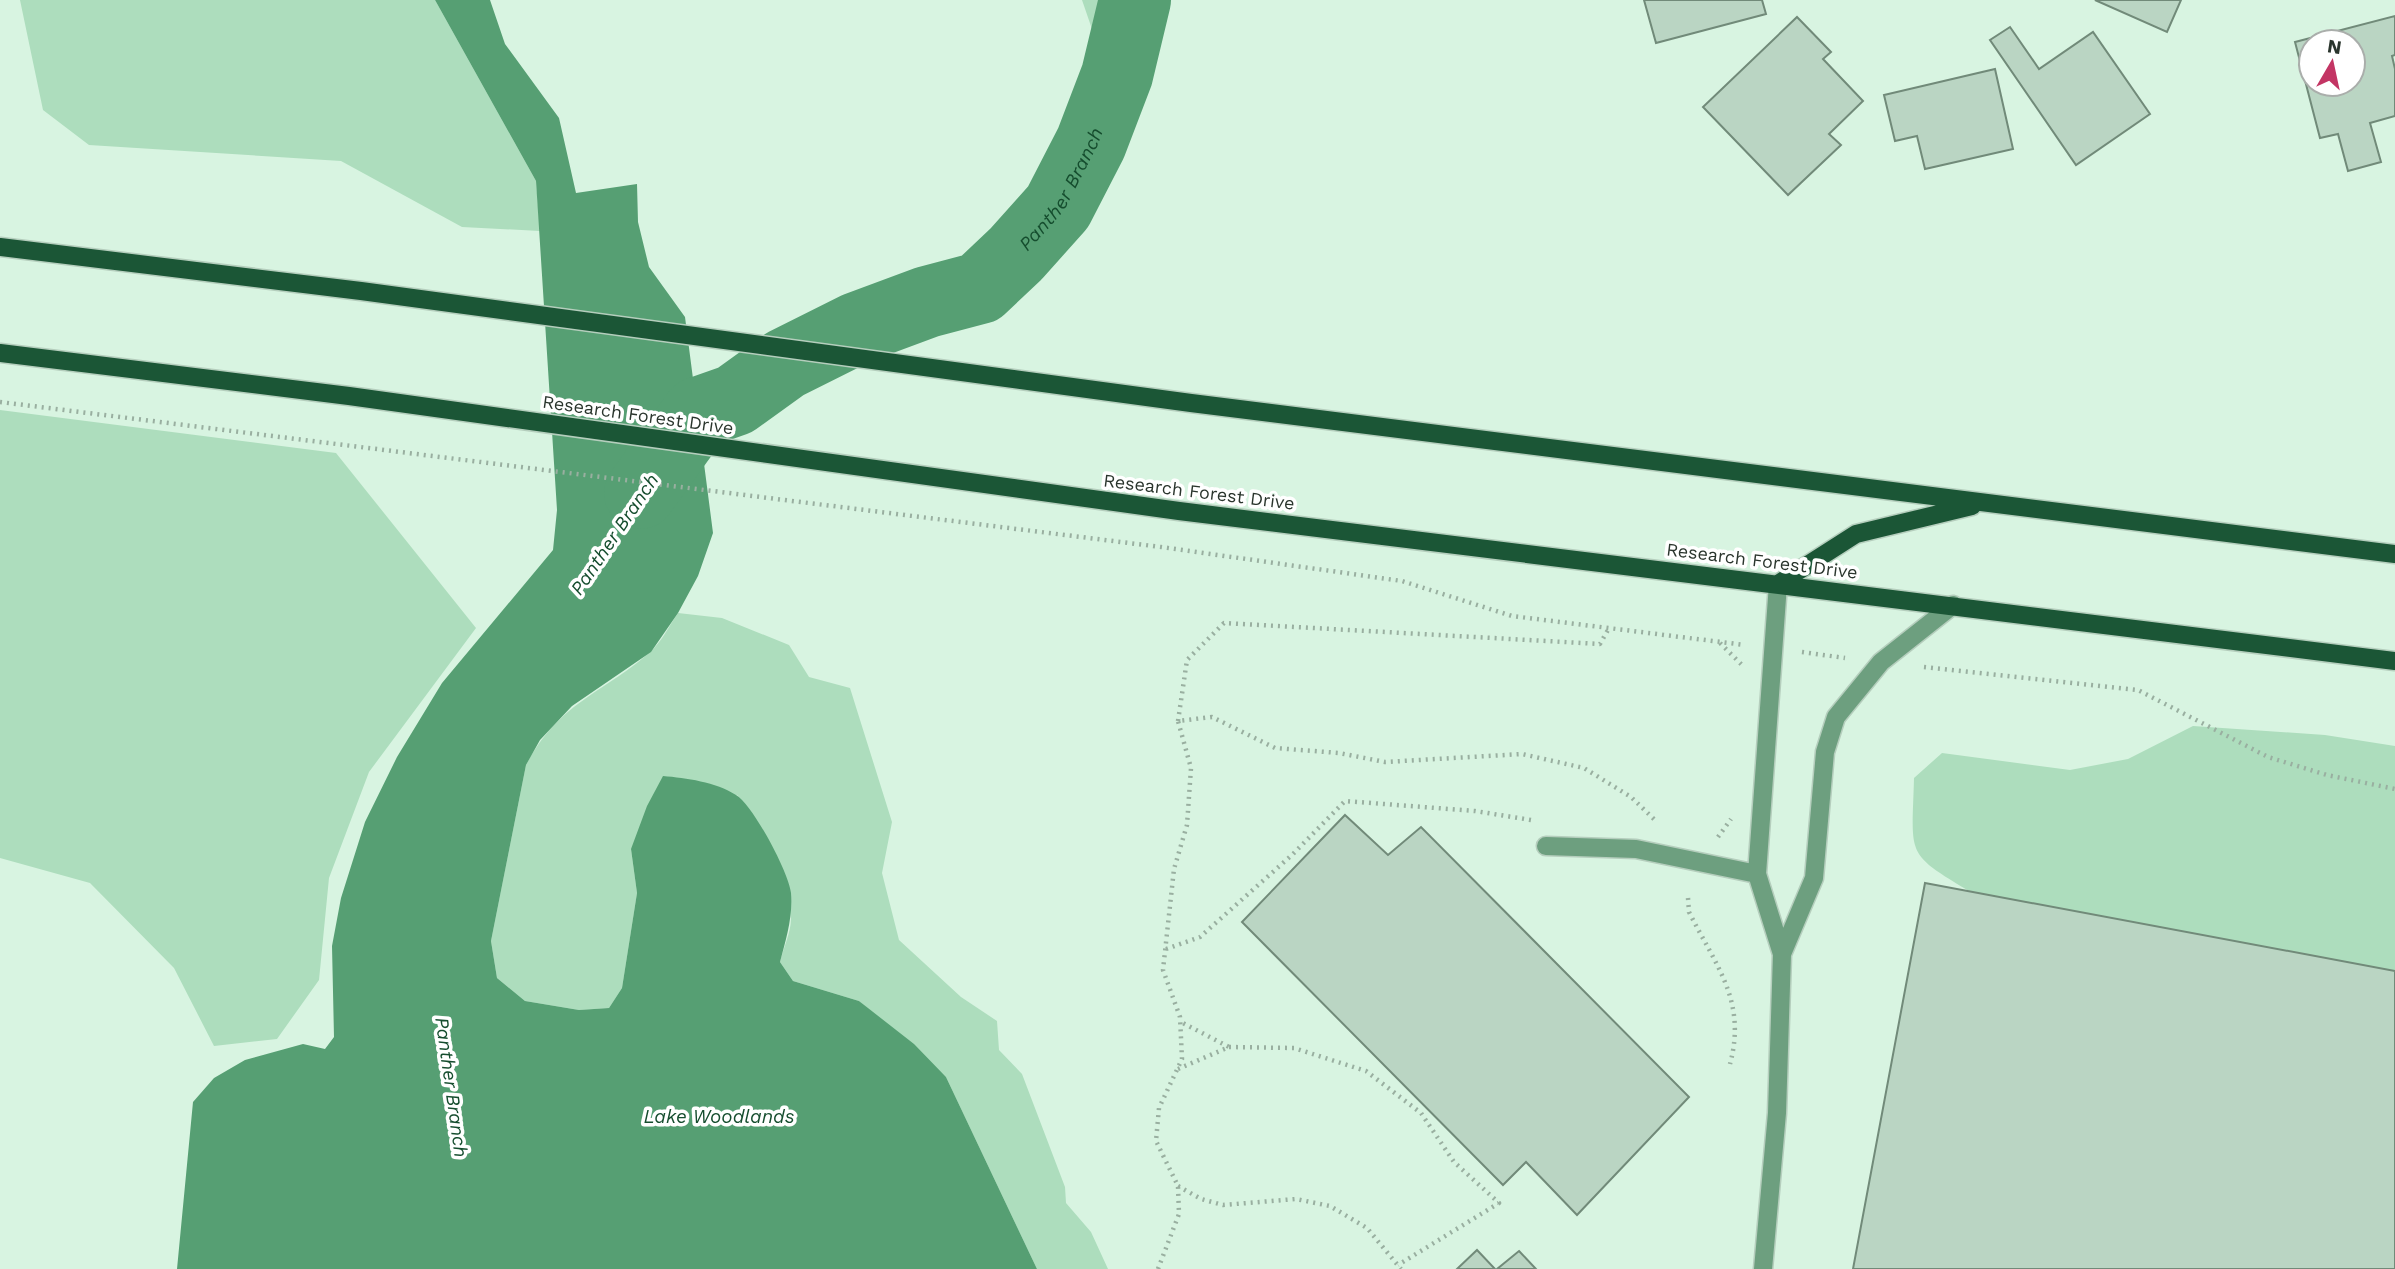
<svg xmlns="http://www.w3.org/2000/svg" width="2395" height="1269" font-family="'Work Sans',sans-serif">
	<style>
		.green { fill: #adddbd }
		.water { fill: #569f73 }
		.lines { fill: none; stroke-linecap: round; stroke-linejoin: round }
		.river { stroke: #569f73; stroke-width: 72 }
		.building { fill: #bad5c3; stroke: #718a79; stroke-width: 2; fill-rule: evenodd }
		.minor-casing { stroke: #b5cebd; stroke-width: 21 }
		.major-casing { stroke: #b5cebd; stroke-width: 21 }
		.path { stroke: #99afa0; stroke-width: 4.5; stroke-dasharray: 2 5; stroke-linecap: butt }
		.minor { stroke: #6d9f7f; stroke-width: 18 }
		.major { stroke: #1b5636; stroke-width: 18 }
		.labels { text-anchor: middle; stroke-width: 7; stroke-linejoin: round; paint-order: stroke }
		.street-label { font-size: 18px; fill: #2a352d; stroke: #fff }
		.water-label { font-size: 19px; font-style: italic; fill: #154d2e; stroke: #fff }
	</style>
	<rect width="100%" height="100%" fill="#d8f4e1"/>
	<!-- green -->
	<path class="green" d="M20,0H435L536,181L540,231L462,227L341,161L89,145L43,110Z
		M1082,0H1147L1127,66L1104,64Z
		M0,410L336,453L476,628L369,772L329,878L319,980L277,1039L214,1046L174,968L90,883L0,858Z
		M678,613L722,618L789,645L809,677L850,688L892,822L882,873L899,940L961,997L997,1021L999,1050L1022,1074L1065,1187L1066,1203L1091,1232L1108,1269H1037L946,1077L859,1001L793,981L780,962C783,949 791,932 791,919C788,874 766,829 737,795L631,849L637,893L622,988L609,1008L579,1010L525,1001L497,978L491,941L526,765C560,702 600,695 649,653C661,643 669,626 678,613Z
		M2193,726L2325,735L2395,746V973L1974,894C1904,852 1912,858 1914,778L1942,753L2070,770L2128,759Z"/>
	<!-- water -->
	<path class="water" d="M435,0H490L505,44L559,118L576,193L637,184L638,222L649,267L685,317L713,533L698,576L678,613L651,652L572,706L540,740L526,765L491,941L497,978L525,1001L579,1010L609,1008L622,988L637,893L631,849L647,806L663,776C686,778 716,782 736,795C753,805 789,873 791,893C793,917 786,939 780,962L793,981L859,1001L914,1044L946,1077L1037,1269H177L193,1102L214,1078L245,1060L303,1044L325,1049L334,1037L332,946L341,898L365,822L397,757L442,683L553,550L557,510L536,181Z"/>
	<g class="lines">
		<!-- river -->
		<path class="river" id="s1" d="M640,493L698,413L735,400L785,364L857,328L927,302L980,288L1016,254L1058,207L1091,143L1117,75L1135,0"/>
	</g>
	<!-- building -->
	<path class="building" d="M1644,0H1762L1766,14L1656,43Z
		M2095,0H2181L2167,32Z
		M2395,16V55L2392,56L2395,69V116L2370,123L2381,162L2348,171L2338,134L2320,138L2295,42ZM2311,42H2353V84H2311Z
		M1797,17L1831,52L1823,59L1863,101L1829,134L1841,145L1788,195L1703,107Z
		M2010,27L2039,69L2093,32L2150,114L2076,165L1990,40Z
		M1995,69L2013,149L1925,169L1917,136L1895,141L1884,95Z
		M1345,815L1388,855L1421,827L1689,1097L1577,1215L1526,1162L1503,1185L1242,922Z
		M1925,883L2395,971V1269H1853Z
		M1477,1250L1495,1269H1457Z
		M1519,1251L1536,1269H1497Z"/>
	<g class="lines">
		<!-- minor casing -->
		<g class="minor-casing">
			<path id="minor" d="M1546,846L1636,849L1757,874
				M1782,954L1814,878L1825,752L1836,717L1881,662L1953,605
				M1763,1269L1777,1113L1782,954L1757,874L1778,584"/>
		</g>
		<!-- major casing -->
		<g class="major-casing">
			<path id="major" d="M0,247L361,291L1191,403L2395,554
				M0,353L349,396L1179,511L2395,661
				M1778,584L1856,534L1972,506"/>
		</g>
		<!-- path -->
		<path class="path" d="M0,402L1161,547L1402,581L1512,616L1745,645
			M1720,643L1743,666
			M1802,652L1845,658
			M1924,667L2138,690L2268,757L2327,775L2395,789
			M1178,721L1187,660L1224,623L1600,644L1609,628
			M1718,837L1731,819
			M1688,898L1689,912C1716,966 1747,1001 1730,1064
			M1166,949L1200,937L1293,854L1345,801L1475,811L1531,820
			M1229,1047L1294,1048L1366,1071L1421,1113L1454,1162L1499,1203L1398,1265
			M1178,1069L1229,1047L1181,1022
			M1178,1186L1201,1199L1223,1205L1296,1199L1330,1206L1367,1228L1401,1269
			M1158,1269L1179,1214L1178,1186L1156,1141L1159,1108L1182,1059L1180,1017L1163,970L1174,869L1187,825L1191,768L1178,721L1212,717L1275,748L1339,753L1385,762L1522,754L1584,768L1631,797L1657,822"/>
		<!-- minor -->
		<use href="#minor" class="minor"/>
		<!-- major -->
		<use href="#major" class="major"/>
	</g>
	<g class="labels">
		<!-- street labels -->
		<g class="street-label">
			<text transform="translate(638 415) rotate(8)" y="6">Research Forest Drive</text>
			<text transform="translate(1199 492) rotate(7)" y="6">Research Forest Drive</text>
			<text transform="translate(1762 561) rotate(7)" y="6">Research Forest Drive</text>
		</g>
		<!-- water labels -->
		<g class="water-label">
			<text dy="7" stroke="none"><textPath href="#s1" startOffset="539">Panther Branch</textPath></text>
			<text transform="translate(614 534) rotate(-56)" y="7">Panther Branch</text>
			<text transform="translate(452 1087) rotate(82)" y="7">Panther Branch</text>
			<text x="719" y="1123">Lake Woodlands</text>
		</g>
	</g>
	<!-- north arrow -->
	<g transform="translate(2332 63) rotate(9)"><circle r="33" fill="#ffffff" stroke="#aaaeab" stroke-width="2"/>
	<path d="M0-5L12 26L0 18L-12 26Z" fill="#c33564"/>
	<text y="-10" font-size="19" font-weight="bold" text-anchor="middle" fill="#2a352d">N</text>
	</g>
</svg>
